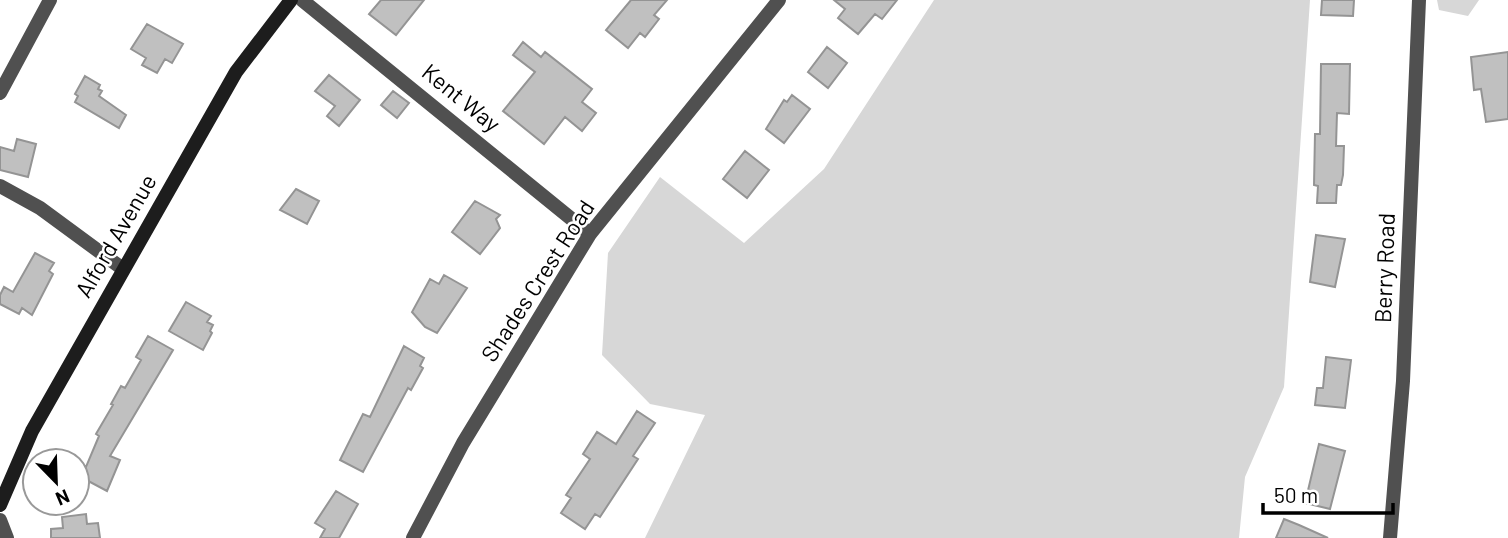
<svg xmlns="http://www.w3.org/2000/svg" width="1508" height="538" font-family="Barlow,sans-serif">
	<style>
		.green { fill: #d7d7d7 }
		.building { fill: #c0c0c0; stroke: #949494; stroke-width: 2 }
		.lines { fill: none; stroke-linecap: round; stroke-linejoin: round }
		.street { stroke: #505050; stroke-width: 14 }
		.secondary { stroke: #1d1d1d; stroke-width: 14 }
		.labels { text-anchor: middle; stroke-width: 5; stroke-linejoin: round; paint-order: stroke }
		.street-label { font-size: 23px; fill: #000; stroke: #fff }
	</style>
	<rect width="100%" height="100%" fill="#fff"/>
	<!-- green -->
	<path class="green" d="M934,0H1310L1284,387L1245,477L1239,538H645L705,415L650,404L602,355L608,253L660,177L744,243L824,169Z
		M1437,0H1479L1468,16L1439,10Z"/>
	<!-- building -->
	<path class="building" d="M381,0H424L396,35L369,14Z
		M631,0H667L654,15L659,19L645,37L640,33L628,48L606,30Z
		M834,0H897L882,19L875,14L858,34L838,18L845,9Z
		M1322,0H1354L1353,16L1321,15Z
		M147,24L183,44L172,63L165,59L157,73L142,65L146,58L131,49Z
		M523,42L541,57L545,52L592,89L582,102L596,113L582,131L565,117L544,144L503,111L535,72L513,55Z
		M827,47L847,63L828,88L808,72Z
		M1508,52V119L1486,122L1481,89L1474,90L1471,57Z
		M1321,64H1350L1349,114L1337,113L1336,146H1344L1343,175L1341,185H1337L1336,203H1317L1318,186L1314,185L1315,134H1320Z
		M329,75L360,100L339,126L327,116L335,106L315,91Z
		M85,76L100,85L98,89L102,91L99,96L126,115L119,128L75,102L78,96L75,94Z
		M393,91L409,103L397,118L381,105Z
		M792,95L810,109L784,143L766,129L784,100L787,102Z
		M17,139L36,144L28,177L0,170V147L14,151Z
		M745,151L769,170L747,198L723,179Z
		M296,189L319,201L307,224L280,210Z
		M475,201L500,215L496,219L500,228L480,254L452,232Z
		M1316,235L1345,239L1335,287L1310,282Z
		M35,253L54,263L49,271L53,274L32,315L22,308L19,314L0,304V295L4,287L13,292Z
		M444,275L467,288L437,333L425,327L412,312L430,279L439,284Z
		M186,302L211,316L207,322L213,325L210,331L212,333L203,350L169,331Z
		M148,336L173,350L110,456L120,460L107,491L77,475L82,465L86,467L99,436L96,434L113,405L111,404L121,386L125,388L141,360L136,357Z
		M404,346L424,358L420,366L423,368L411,390L408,388L363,472L340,460L363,414L370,417Z
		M1326,357L1351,360L1345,408L1315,405L1317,388H1323Z
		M637,411L655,423L633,456L638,459L600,517L595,514L585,529L561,513L571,498L566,495L590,459L583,454L597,432L616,444Z
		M1319,444L1345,451L1330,509L1305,503Z
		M336,491L358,504L339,538H320L325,529L315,523Z
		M86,514L87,524L98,523L100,538H51V529L63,528L62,517Z
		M1284,519L1299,525L1328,538H1276Z"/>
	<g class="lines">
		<!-- street -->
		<path class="street" d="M302,0L590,234
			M0,93L50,0
			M0,186L40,208L123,269
			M0,520L7,538
			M413,538L463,443L590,234L779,0
			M1390,538L1403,381L1419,0"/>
		<!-- secondary -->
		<path class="secondary" d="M0,505L32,431L236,72L291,0"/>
	</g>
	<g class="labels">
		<!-- street labels -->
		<g class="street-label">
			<text transform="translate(461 98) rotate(39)" y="8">Kent Way</text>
			<text transform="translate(116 236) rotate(-60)" y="8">Alford Avenue</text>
			<text transform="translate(1385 268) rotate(-88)" y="8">Berry Road</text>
			<text transform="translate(538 281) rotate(-57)" y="8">Shades Crest Road</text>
		</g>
	</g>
	<!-- north arrow -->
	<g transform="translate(56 482) rotate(157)"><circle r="33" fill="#ffffff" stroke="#999999" stroke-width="2"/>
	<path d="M0-5L12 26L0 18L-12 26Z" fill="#000000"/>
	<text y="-10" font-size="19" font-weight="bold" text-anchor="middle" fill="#000000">N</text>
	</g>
	<!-- scale -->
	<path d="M1263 503v10h130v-10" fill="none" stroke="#000000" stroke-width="3.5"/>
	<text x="1274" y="503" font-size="21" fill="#000000" stroke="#ffffff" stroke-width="5" paint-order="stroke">50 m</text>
</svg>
